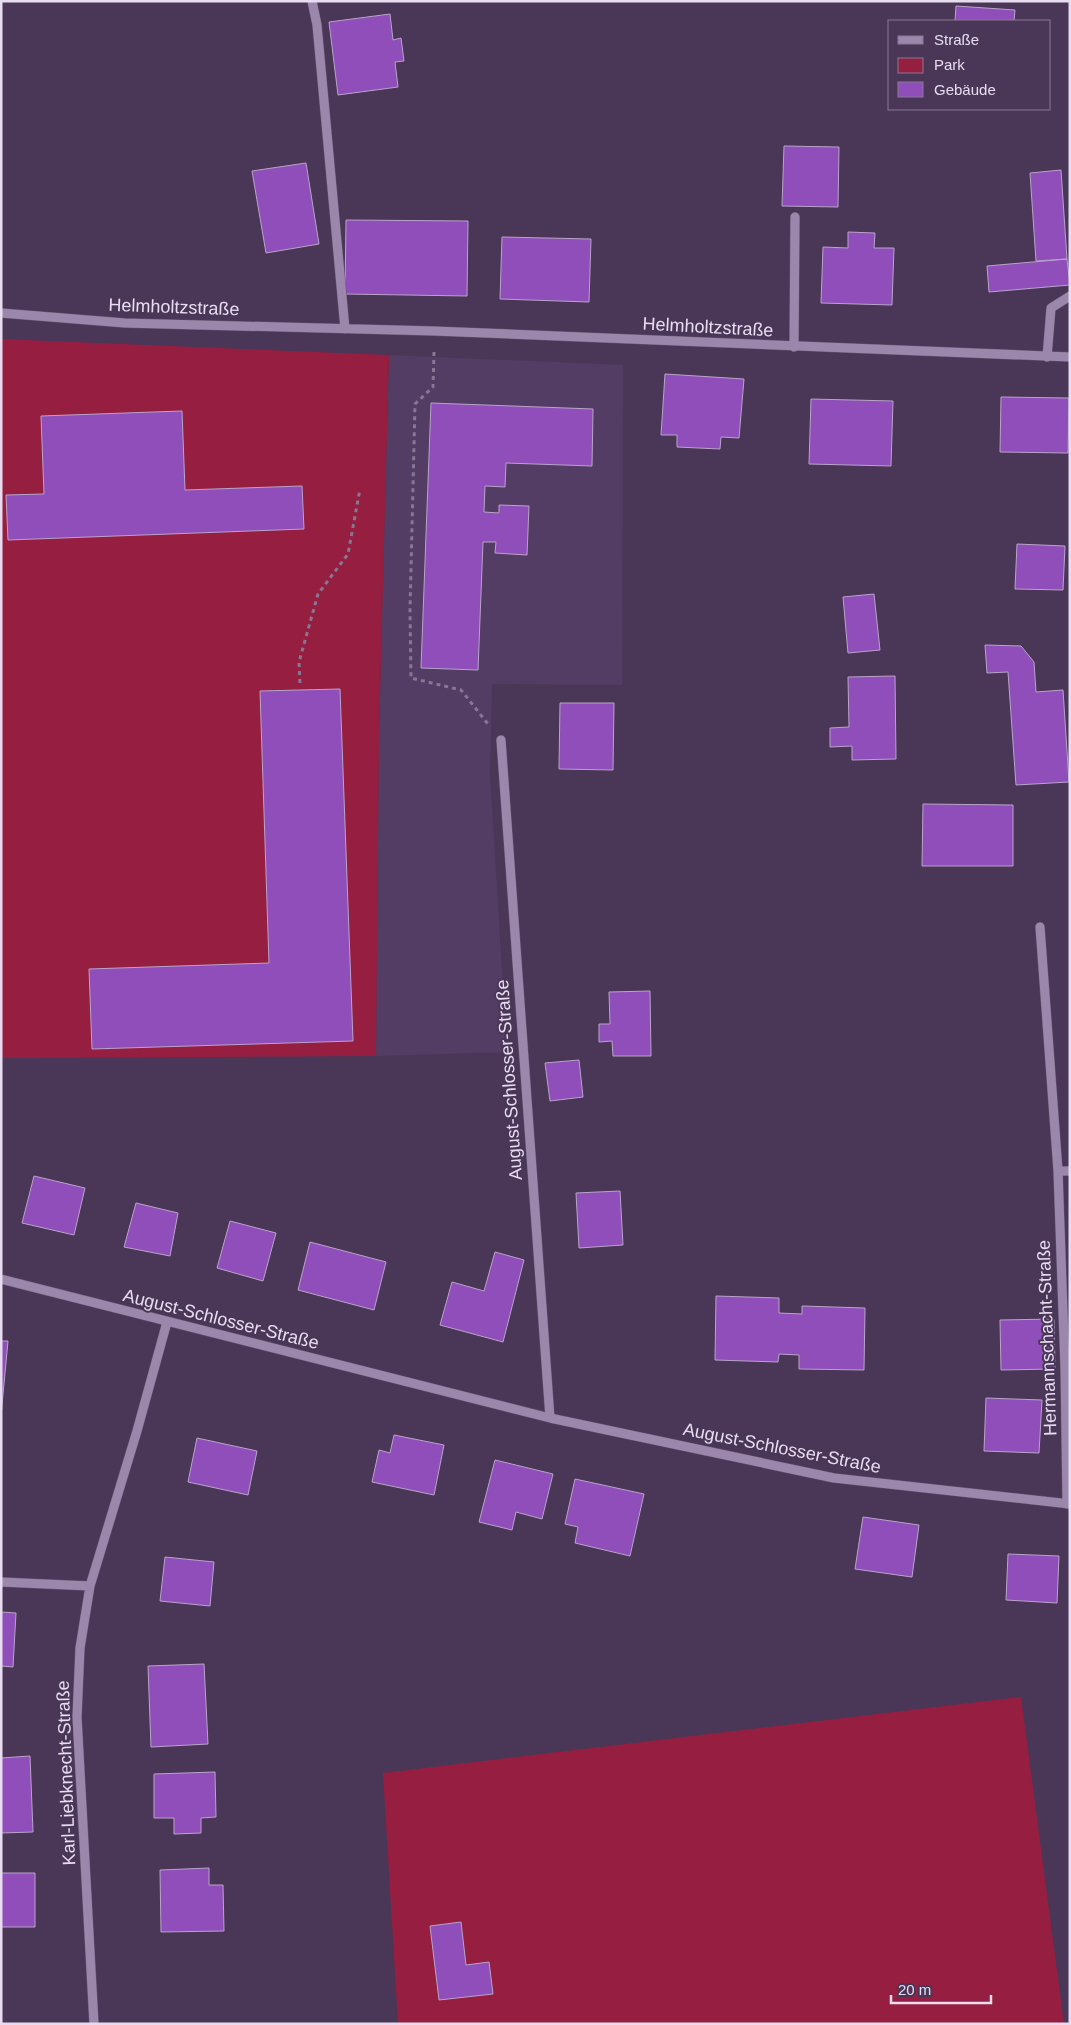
<svg xmlns="http://www.w3.org/2000/svg" width="1071" height="2025" font-family="Arial,sans-serif">
	<style>
		.built { fill: #543d64 }
		.green { fill: #961f41 }
		.building { fill: #8f4eb9; stroke: #b9a4ca }
		.lines { fill: none; stroke-linecap: round; stroke-linejoin: round }
		.minor-casing { stroke: #63536e; stroke-width: 10 }
		.path { stroke: #877792; stroke-width: 3; stroke-dasharray: 4 4; stroke-linecap: butt }
		.minor { stroke: #9c87ac; stroke-width: 9 }
		.labels { text-anchor: middle; stroke-width: 4; stroke-linejoin: round; paint-order: stroke }
		.street-label { font-size: 18px; fill: #e7dcf0; stroke: #4a3757 }
	</style>
	<rect width="100%" height="100%" fill="#4a3757"/>
	<!-- built -->
	<path class="built" d="M389,355L623,365L622,685L492,684L490,775L507,1052L376,1056L379,734Z"/>
	<!-- green -->
	<path class="green" d="M1,339L389,355L379,734L376,1056L1,1058Z
		M1021,1697L1064,2024H398L383,1773Z"/>
	<!-- building -->
	<path class="building" d="M956,6L1015,10L1014,21H955Z
		M390,14L393,40L401,38L404,61L395,62L398,87L338,95L329,22Z
		M784,146L839,147L838,207L782,206Z
		M306,163L319,244L266,253L252,171Z
		M1061,170L1067,259L1036,261L1030,173Z
		M346,220L468,221L467,296L345,294Z
		M848,232L875,233L874,248H894L892,305L821,303L823,247L848,248Z
		M502,237L591,239L589,302L500,299Z
		M1067,259L1070,285L989,292L987,266Z
		M665,374L744,379L739,438L721,437L720,449L677,447V435H661Z
		M1001,397L1069,398L1068,453L1000,452Z
		M811,399L893,401L891,466L809,464Z
		M431,403L593,409L592,466L506,463L505,487L485,486L484,512L499,513V505L529,506L527,555L495,553L496,542H483L478,670L421,668Z
		M182,411L185,490L302,486L304,529L8,540L6,495L44,494L41,416Z
		M1017,544L1065,546L1063,590L1015,589Z
		M874,594L880,650L848,653L843,597Z
		M985,645L1021,646L1034,662L1036,692L1063,690L1069,782L1016,785L1008,672L987,673Z
		M895,676L896,759L852,760V746L830,747V728L849,727L848,677Z
		M340,689L353,1041L92,1049L89,969L269,963L260,691Z
		M560,703H614L613,770L559,769Z
		M923,804L1013,805V866H922Z
		M650,991L651,1056H613L612,1041L599,1042V1024H610L609,992Z
		M579,1060L583,1097L550,1101L545,1063Z
		M34,1176L85,1188L74,1235L22,1223Z
		M620,1191L623,1245L579,1248L576,1193Z
		M136,1203L178,1213L170,1256L124,1247Z
		M230,1221L276,1233L263,1281L217,1268Z
		M310,1242L386,1262L374,1310L298,1290Z
		M495,1252L524,1260L503,1342L440,1325L452,1282L484,1291Z
		M716,1296L779,1298V1313L802,1314V1306L865,1308L864,1370L799,1369V1355L779,1354L778,1362L715,1360Z
		M1054,1319L1055,1369L1001,1370L1000,1320Z
		M1,1341H8L1,1416Z
		M986,1398L1042,1400L1039,1453L984,1451Z
		M394,1435L444,1445L434,1495L372,1482L379,1450L390,1453Z
		M197,1438L257,1451L248,1495L188,1482Z
		M495,1460L553,1474L542,1519L516,1512L512,1530L479,1522Z
		M575,1479L644,1494L630,1556L575,1543L578,1527L565,1524Z
		M863,1517L919,1525L912,1577L855,1569Z
		M1008,1554L1059,1556L1057,1603L1006,1600Z
		M165,1557L214,1562L210,1606L160,1601Z
		M1,1612L16,1613L13,1667L1,1666Z
		M204,1664L208,1744L151,1747L148,1666Z
		M30,1756L33,1832L1,1833V1758Z
		M215,1772L216,1817L201,1818V1833L174,1834V1818H154V1774Z
		M209,1868V1885H223L224,1931L161,1932L160,1870Z
		M1,1873H35V1927H1Z
		M461,1922L466,1965L489,1962L493,1994L439,2000L430,1926Z"/>
	<g class="lines">
		<!-- minor casing -->
		<g class="minor-casing">
			<path id="minor" d="M312,1L317,25L345,329
				M1,313L125,323L434,331L1070,357
				M794,347L795,217
				M1047,357L1051,308L1070,296
				M501,740L550,1418
				M1040,927L1058,1171L1065,1368L1067,1504
				M1058,1171H1070
				M1,1279L550,1418L834,1478L1070,1504
				M1,1582L90,1586
				M94,2024L77,1717L80,1648L90,1586L137,1431L167,1322"/>
		</g>
		<!-- path -->
		<path class="path" d="M434,352L433,387L415,404L410,610L411,678L461,690L488,724
			M300,683L299,662L318,594L348,554L360,489"/>
		<!-- minor -->
		<use href="#minor" class="minor"/>
	</g>
	<g class="labels">
		<!-- street labels -->
		<g class="street-label">
			<text transform="translate(174 307) rotate(2)" y="6">Helmholtzstraße</text>
			<text transform="translate(708 327) rotate(3)" y="6">Helmholtzstraße</text>
			<text transform="translate(509 1080) rotate(-94)" y="6">August-Schlosser-Straße</text>
			<text transform="translate(221 1319) rotate(14)" y="6">August-Schlosser-Straße</text>
			<text transform="translate(1047 1338) rotate(-92)" y="6">Hermannschacht-Straße</text>
			<text transform="translate(782 1448) rotate(11)" y="6">August-Schlosser-Straße</text>
			<text transform="translate(66 1773) rotate(-92)" y="6">Karl-Liebknecht-Straße</text>
		</g>
	</g>
	<!-- border -->
	<rect width="1071" height="2025" fill="none" stroke="#e7dcf0" stroke-width="5"/>
	<!-- legend -->
	<rect x="888" y="20" width="162" height="90" fill="#4a3757" stroke="#897994"/>
	<rect x="898" y="36" width="25" height="8" fill="#9c87ac" stroke="#897994"/>
	<text x="934" y="45" font-size="15" fill="#e7dcf0">Straße</text>
	<rect x="898" y="58" width="25" height="15" fill="#961f41" stroke="#897994"/>
	<text x="934" y="70" font-size="15" fill="#e7dcf0">Park</text>
	<rect x="898" y="82" width="25" height="15" fill="#8f4eb9" stroke="#897994"/>
	<text x="934" y="95" font-size="15" fill="#e7dcf0">Gebäude</text>
	<!-- scale -->
	<path d="M891 1995v8h100v-8" fill="none" stroke="#e7dcf0" stroke-width="2.5"/>
	<text x="898" y="1995" font-size="15" fill="#e7dcf0" stroke="#4a3757" stroke-width="4" paint-order="stroke">20 m</text>
</svg>
